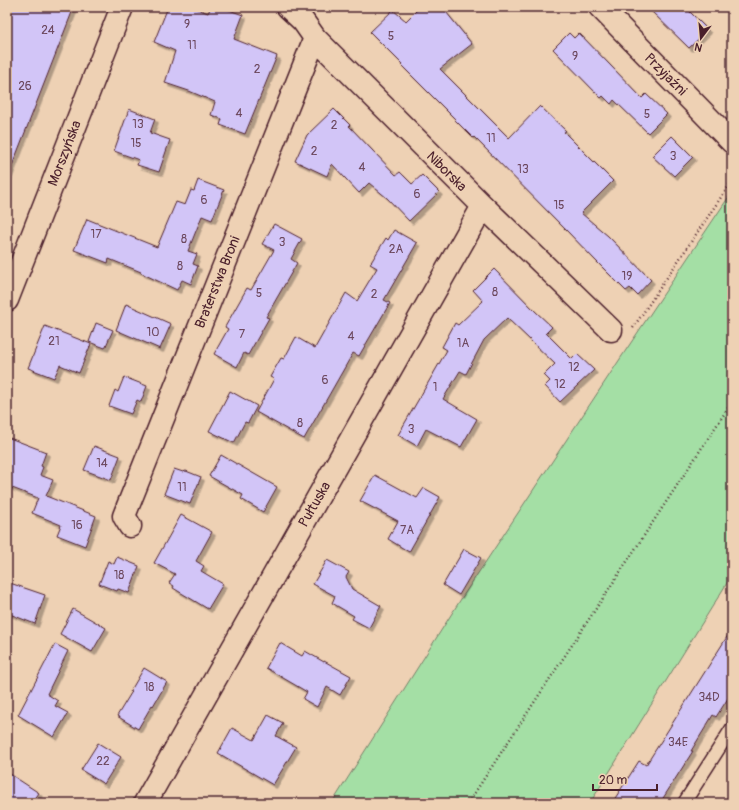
<svg xmlns="http://www.w3.org/2000/svg" width="739" height="810" font-family="Pangolin,sans-serif">
	<style>
		.green { fill: #a4dfa5; stroke: #777f68 }
		.building { fill: #d2c5f7; stroke: #4a1f2b; filter: url(#shadow) }
		.lines { fill: none; stroke-linecap: round; stroke-linejoin: round }
		.service-casing { stroke: #4a1f2b; stroke-width: 15 }
		.minor-casing { stroke: #4a1f2b; stroke-width: 25 }
		.path { stroke: #4a1f2b; stroke-width: 2.5; stroke-dasharray: 1 3; stroke-linecap: butt }
		.service { stroke: #eed1b4; stroke-width: 12 }
		.minor { stroke: #eed1b4; stroke-width: 22 }
		.labels { text-anchor: middle; stroke-width: 3; stroke-linejoin: round; paint-order: stroke }
		.number-label { font-size: 12px; fill: #6c485e }
		.street-label { font-size: 14px; fill: #4a1f2b; stroke: #eed1b4 }
	</style>
	<defs>
		<filter id="shadow"><feDropShadow dx="3.5" dy="3.5" stdDeviation="0" flood-color="#0004"/></filter>
	</defs>
	<rect width="100%" height="100%" fill="#eed1b4"/>
	<filter id="ink" filterUnits="userSpaceOnUse"><feTurbulence type="fractalNoise" baseFrequency=".025" numOctaves="2"/><feDisplacementMap in="SourceGraphic" scale="8" xChannelSelector="R" yChannelSelector="G"/><feConvolveMatrix kernelMatrix="1 2 1 2 8 2 1 2 1" color-interpolation-filters="sRGB"/></filter>
	<g filter="url(#ink)">
		<!-- green -->
		<path class="green" d="M732,192V575L590,803H332L461,599L622,356Z"/>
		<!-- building -->
		<path class="building" d="M7,7H74L8,176H7Z
			M168,7H192L208,13L211,7H221L243,15L234,39L277,56L245,134L220,125L222,119L211,115L215,102L189,91L165,83L175,51L154,42Z
			M420,7H442L472,44L440,69L509,138L540,106L566,131L564,132L613,181L581,213L608,236L651,280L637,295L630,288L626,291L595,260L567,231L474,137L473,138L455,120H456L401,65L402,64L370,32L393,10L406,21Z
			M647,7H685L708,30L689,48Z
			M569,33L574,38L579,33L642,98L646,94L667,114L648,133L614,100L611,104L603,96L601,98L553,49Z
			M129,109L155,119L150,133L170,140L159,172L137,165L139,160L114,151Z
			M334,109L350,125L349,126L396,175L400,172L412,184L422,175L439,192L409,221L387,198L369,183L359,193L332,164L327,176L295,161L307,135Z
			M672,136L693,157L674,176L652,156Z
			M198,180L224,190L212,220L202,216L188,251L197,254L193,264L198,266L191,284L182,280L177,290L141,273V272L109,259L108,263L74,250L87,219L157,247L176,202L185,205L191,190L194,191Z
			M274,224L302,239L291,259L297,263L266,317L269,318L248,355L244,353L237,367L214,354L228,329L225,327L247,288L251,290L274,250L262,244Z
			M394,230L417,243L384,300L390,303L359,356L353,353L304,439L256,412L274,379L270,377L281,358L284,359L296,337L315,348L346,293L357,301L377,268L370,264L386,238L388,240Z
			M494,269L535,311L552,327L546,333L572,359L577,354L594,370L560,402L545,386L550,381L544,375L555,364L507,318L484,340L466,374L460,371L443,399L477,419L461,447L426,429L417,446L398,435L447,350L442,347L455,323L458,325L483,301L473,290Z
			M126,304L171,324L160,349L116,330Z
			M96,323L113,330L105,348L89,342Z
			M45,326L91,344L79,373L60,365L54,378L28,368Z
			M124,377L147,386L141,402L137,400L131,414L109,406L115,390L118,392Z
			M230,391L257,406L248,423L245,422L234,443L209,431Z
			M7,437L46,452L41,466L43,467L40,475L53,480L46,496L96,516L85,546L57,535L61,525L32,513L38,498L7,486Z
			M94,446L120,456L111,480L84,470Z
			M221,455L277,487L263,512L241,499L243,495L209,476Z
			M174,469L183,472L186,471L201,477L190,504L164,494Z
			M375,475L417,498L424,488L440,497L409,552L388,539L398,521L360,501Z
			M181,515L212,532L196,561L204,566L201,571L223,584L208,609L173,588L174,586L169,583L175,574L154,563Z
			M464,549L481,558L459,595L443,585Z
			M117,557L139,566L129,593L118,589L117,591L99,584L108,561L114,564Z
			M327,560L349,572L346,577L352,589L381,606L369,628L352,619L354,616L332,603L335,596L313,584Z
			M7,582L45,595L35,624L7,613Z
			M73,609L106,628L92,652L60,634Z
			M732,629V692L716,717L713,715L691,751H693L660,803H612L639,761L646,765Z
			M280,643L302,656L305,651L324,662V661L351,676L340,695L327,687L317,707L303,699L307,692L266,668Z
			M55,644L68,651L47,694L58,701L55,706L68,713L54,737L18,715Z
			M144,668L167,682L153,706L152,705L138,729L117,716L131,693L130,692Z
			M268,715L283,723L276,736L296,747L273,785L218,753L232,728L254,740Z
			M98,743L121,757L104,784L81,770Z
			M7,772L39,793L32,803H7Z"/>
		<g class="lines">
			<!-- service casing -->
			<g class="service-casing">
				<path id="service" d="M684,803L732,728"/>
			</g>
			<!-- minor casing -->
			<g class="minor-casing">
				<path id="minor" d="M288,7L303,21L315,38L483,206L611,330
					M600,7L732,142
					M7,300L122,7
					M130,526L124,516L315,38
					M145,803L483,206"/>
			</g>
			<!-- path -->
			<path class="path" d="M633,328L732,181
				M468,803L732,402"/>
			<!-- service -->
			<use href="#service" class="service"/>
			<!-- minor -->
			<use href="#minor" class="minor"/>
		</g>
	</g>
	<g class="labels">
		<!-- number labels -->
		<g class="number-label">
			<text x="187" y="28">9</text>
			<text x="48" y="34">24</text>
			<text x="391" y="40">5</text>
			<text x="192" y="49">11</text>
			<text x="575" y="60">9</text>
			<text x="257" y="73">2</text>
			<text x="25" y="90">26</text>
			<text x="239" y="117">4</text>
			<text x="647" y="118">5</text>
			<text x="138" y="128">13</text>
			<text x="334" y="129">2</text>
			<text x="491" y="142">11</text>
			<text x="136" y="147">15</text>
			<text x="314" y="155">2</text>
			<text x="673" y="160">3</text>
			<text x="362" y="171">4</text>
			<text x="523" y="173">13</text>
			<text x="417" y="198">6</text>
			<text x="204" y="204">6</text>
			<text x="559" y="209">15</text>
			<text x="96" y="238">17</text>
			<text x="184" y="243">8</text>
			<text x="282" y="246">3</text>
			<text x="396" y="253">2A</text>
			<text x="180" y="270">8</text>
			<text x="627" y="280">19</text>
			<text x="495" y="296">8</text>
			<text x="259" y="297">5</text>
			<text x="374" y="298">2</text>
			<text x="153" y="336">10</text>
			<text x="242" y="338">7</text>
			<text x="351" y="340">4</text>
			<text x="54" y="345">21</text>
			<text x="463" y="347">1A</text>
			<text x="574" y="371">12</text>
			<text x="325" y="384">6</text>
			<text x="560" y="388">12</text>
			<text x="435" y="391">1</text>
			<text x="300" y="427">8</text>
			<text x="411" y="433">3</text>
			<text x="102" y="467">14</text>
			<text x="182" y="491">11</text>
			<text x="77" y="529">16</text>
			<text x="407" y="534">7A</text>
			<text x="119" y="579">18</text>
			<text x="149" y="691">18</text>
			<text x="709" y="701">34D</text>
			<text x="678" y="746">34E</text>
			<text x="103" y="765">22</text>
		</g>
		<!-- street labels -->
		<g class="street-label">
			<text transform="translate(666 74) rotate(45)" y="5">Przyjaźni</text>
			<text transform="translate(64 153) rotate(-69)" y="5">Morszyńska</text>
			<text transform="translate(447 171) rotate(45)" y="5">Niborska</text>
			<text transform="translate(217 282) rotate(-68)" y="5">Braterstwa Broni</text>
			<text transform="translate(314 504) rotate(-60)" y="5">Pułtuska</text>
		</g>
	</g>
	<!-- margin -->
	<rect width="739" height="810" fill="none" stroke="#eed1b4" stroke-width="24"/>
	<rect x="12" y="12" width="715" height="786" fill="none" stroke="#4a1f2b" stroke-width="1.5" filter="url(#ink)"/>
	<!-- north arrow -->
	<g transform="translate(701 38) rotate(196)" stroke="#eed1b4" stroke-width="3" paint-order="stroke">
	<path d="M0-3L7 15L0 10L-7 15Z" fill="#4a1f2b"/>
	<text y="-6" font-size="11" font-weight="bold" text-anchor="middle" fill="#4a1f2b">N</text>
	</g>
	<!-- scale -->
	<path d="M593 784v6h64v-6" fill="none" stroke="#4a1f2b" stroke-width="2"/>
	<text x="599" y="784" font-size="12" fill="#4a1f2b" stroke="#eed1b4" stroke-width="3" paint-order="stroke">20 m</text>
</svg>
